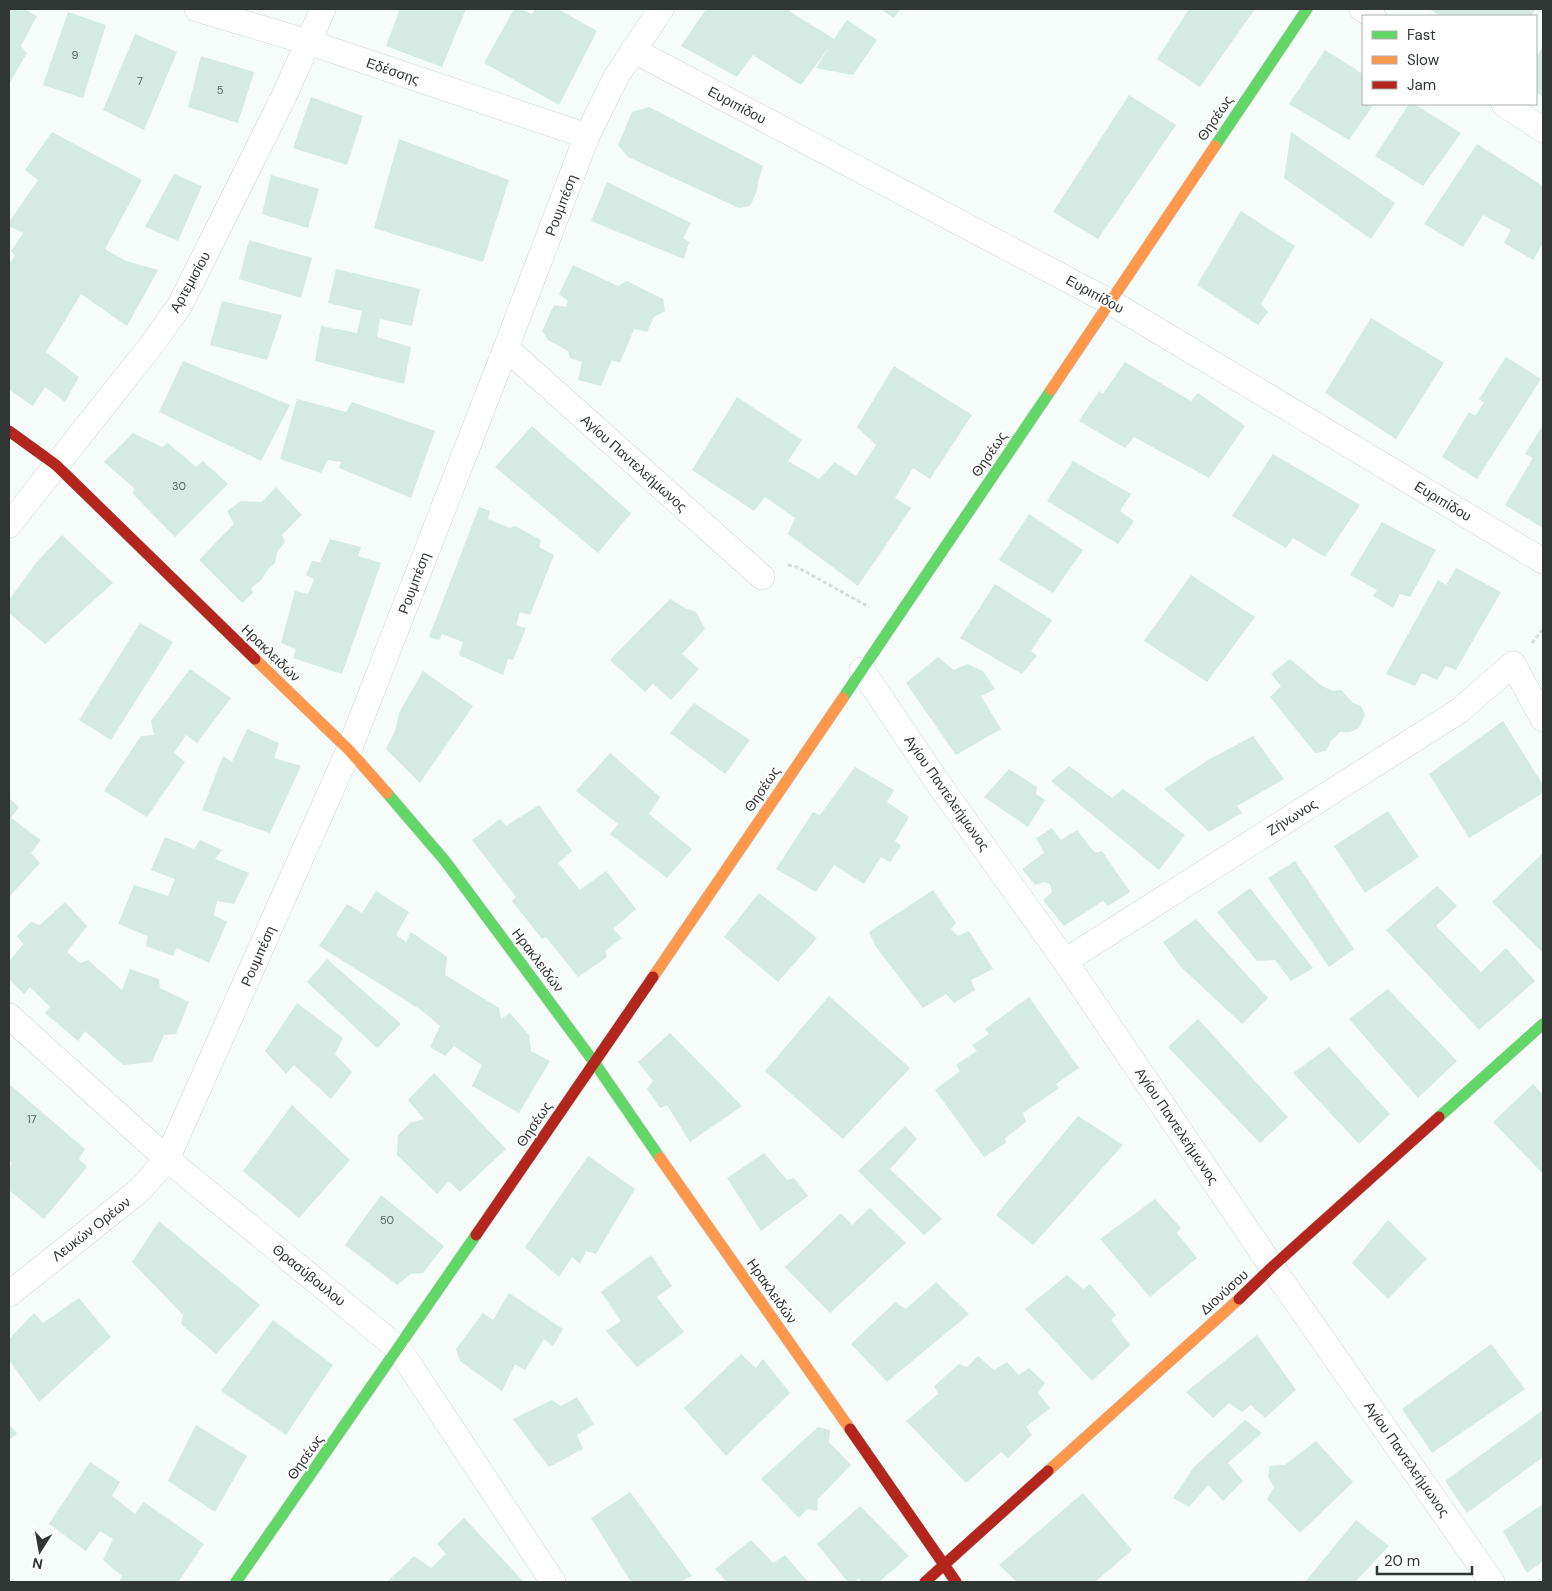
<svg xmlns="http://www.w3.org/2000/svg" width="1552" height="1591" font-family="'DM Sans',sans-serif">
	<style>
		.building { fill: #d5eae3 }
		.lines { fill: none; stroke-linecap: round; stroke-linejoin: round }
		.street-casing { stroke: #d0d6d4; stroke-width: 26 }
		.fast-casing { stroke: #d0d6d4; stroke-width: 12 }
		.slow-casing { stroke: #d0d6d4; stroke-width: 12 }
		.jam-casing { stroke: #d0d6d4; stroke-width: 12 }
		.path { stroke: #d9dcda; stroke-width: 3; stroke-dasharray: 4 2.5; stroke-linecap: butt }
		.street { stroke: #fefffe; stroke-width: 25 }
		.fast { stroke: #63d668; stroke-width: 11 }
		.slow { stroke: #ff974d; stroke-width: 11 }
		.jam { stroke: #b3261e; stroke-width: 11 }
		.labels { text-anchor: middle; stroke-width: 4; stroke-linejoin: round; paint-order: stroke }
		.number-label { font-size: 11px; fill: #596360 }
		.street-label { font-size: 14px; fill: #303634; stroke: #fff }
	</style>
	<rect width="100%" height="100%" fill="#f5fcf9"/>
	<!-- building -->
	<path class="building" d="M9,9H24L37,16L21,46L27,53L9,84Z
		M400,9H466L442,67L386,46Z
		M514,9H520L532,14L535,9H558L597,31L559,105L484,63Z
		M706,9H791L789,11L834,39L847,20L877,40L853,75L816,68L830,46L801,85L753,55L737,77L681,46Z
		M880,9H900L894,18Z
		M1189,9H1255L1200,87L1157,59Z
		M1429,9H1536L1531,16H1440Z
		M68,12L106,25L83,98L43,85Z
		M135,34L177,52L144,130L103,110Z
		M1543,46V97L1536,92V58Z
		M1325,50L1363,74V104H1374L1349,140L1289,104Z
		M201,56L254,72L238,123L188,107Z
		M1129,95L1176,125L1098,239L1053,212Z
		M311,97L363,116L347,165L293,148Z
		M1409,104H1414L1461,133L1423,186L1375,156Z
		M649,107L763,166L758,182L757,191L750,206L739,208L628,157L618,145L632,112Z
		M52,132L142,180L105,249L126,261L158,270L127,326L81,294L46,352L79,377L65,402L45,387L33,406L9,390V264L15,256L11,251L23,233L9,226V222L38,180L25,170Z
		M1291,132L1395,203L1371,239L1284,178Z
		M399,139L509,180L483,262L374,228Z
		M1477,144L1543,186V243L1533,260L1504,243L1511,230L1483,215L1463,247L1424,224Z
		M174,174L202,186L178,241L145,227Z
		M271,175L319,189L308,228L262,214Z
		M607,182L691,223L683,238L689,242L684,259L591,221Z
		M1241,211L1295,246L1261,304L1268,312L1258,325L1197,285Z
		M249,240L312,258L301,298L239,279Z
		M573,265L618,286L627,281L663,299L665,311L654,317L647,332L634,329L620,363L612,360L601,386L578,380L582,362L570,358L568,351L548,340L542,331L554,305L566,307L568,301L559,294Z
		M336,269L420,289L412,326L380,319L377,337L411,347L404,384L315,361L321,326L357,333L362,311L328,303Z
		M222,301L282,315L267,360L210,345Z
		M1371,318L1444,363L1396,439L1325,393Z
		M1506,357L1541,379L1477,479L1442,457L1469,412L1475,416L1484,403L1479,399Z
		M183,361L290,405L261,461L159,412Z
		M1125,362L1191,401L1198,393L1245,426L1209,478L1134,437L1125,448L1079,421L1099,391L1103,394Z
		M894,366L972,415L930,479L913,468L895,498L911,508L858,586L788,534L795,518L765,497L754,511L692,470L737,397L802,440L788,461L819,479L835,462L856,476L876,445L857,427Z
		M297,399L346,412L352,402L435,431L411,498L339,468L341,462L328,460L321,473L280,459Z
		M1543,425V528L1505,505L1533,458L1525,454Z
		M532,426L631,513L598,553L495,467Z
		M133,433L162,447L168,443L196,467L203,461L228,484L175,537L133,494L134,488L104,462Z
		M1273,454L1360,505L1325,557L1293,538L1286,548L1232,516Z
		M1073,461L1131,494L1120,511L1134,521L1118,544L1047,501Z
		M276,487L302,515L282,535L285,542L277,552L275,563L269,568L261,580L251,588L253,593L242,603L199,560L234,524L227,511L241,501L262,502Z
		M479,507L490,511L488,519L510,528L515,526L541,540L539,547L554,555L530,615L520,612L516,625L526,628L513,660L508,659L503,675L459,655L463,642L442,634L439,640L429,637Z
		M1029,514L1083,550L1053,593L999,560Z
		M1382,522L1436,550L1410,597L1400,594L1393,608L1373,596L1377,590L1350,575Z
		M62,535L113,583L45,644L9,613V600L36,563Z
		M330,539L361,547L358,556L381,563L342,674L293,658L296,649L281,643L295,591L308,594L314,579L306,575L312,561L320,562Z
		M1456,568L1501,592L1456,670L1446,666L1437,680L1422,673L1415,686L1386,674L1438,580L1446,585Z
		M1191,575L1255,617L1207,682L1144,641Z
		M995,584L1052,620L1031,651L1037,656L1022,674L960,638Z
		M670,599L685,608L696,612L705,629L682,654L699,669L671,700L653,684L645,692L610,660Z
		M140,623L173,642L111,740L79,720Z
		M938,657L954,670L967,664L983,671L995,689L981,696L1001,729L956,755L906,683Z
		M1290,659L1322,686L1333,691L1341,690L1353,703L1361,706L1365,715L1359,728L1350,732H1340L1331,741L1326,751L1315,753L1270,697L1281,686L1271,674Z
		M190,669L231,698L197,743L186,735L174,753L185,762L147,817L104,791L141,736L154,735L151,721Z
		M423,671L473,706L420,783L386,749L395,731L399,713Z
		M694,703L750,740L725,774L670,733Z
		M1503,721L1543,785V793L1469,838L1429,774Z
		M247,729L279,743L274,758L301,766L270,833L202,810L223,756L232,762Z
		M1253,736L1284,779L1237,806L1242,813L1209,832L1164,789L1208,760Z
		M610,753L660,797L649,814L692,849L667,878L610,834L618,824L576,791Z
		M1069,766L1112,798L1123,789L1185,835L1159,870L1051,781Z
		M855,767L894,790L887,802L909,817L895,841L901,846L890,862L881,857L864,884L834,865L816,892L776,869L813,812L820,815Z
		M1009,769L1037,787L1036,794L1045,800L1028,827L984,797Z
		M9,798L19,807L11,818L41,840L31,853L40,863L9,897Z
		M539,805L572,851L558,863L580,890L606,871L636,909L613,929L622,938L605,951L607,957L578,977L546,937L542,939L512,901L516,897L472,840L500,819L506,826Z
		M1388,811L1419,857L1365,893L1334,846Z
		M1052,828L1061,840L1077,830L1095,853L1102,851L1130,892L1108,906L1103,901L1064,926L1043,900L1052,892L1050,884L1044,882L1035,885L1022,869L1044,853L1036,838Z
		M165,837L194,849L200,840L222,850L215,859L249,873L234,904L217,901L214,915L227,922L209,963L177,948L173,956L146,946L148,936L118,924L134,885L168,896L175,879L151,870Z
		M1543,853V953L1492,902Z
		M1295,861L1354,949L1329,967L1268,878Z
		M1437,886L1457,906L1436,926L1481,972L1506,948L1535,981L1479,1030L1386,930Z
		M1250,888L1313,968L1291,981L1275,960L1257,961L1217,912Z
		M933,890L956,923L951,929L958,936L969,931L993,969L971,980L975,990L954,1003L946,994L923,1008L876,947L869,932Z
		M376,891L409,912L396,935L406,942L411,932L447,957L445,975L499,1008L501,1019L510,1013L529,1035L531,1051L550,1061L519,1113L472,1086L482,1065L454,1046L445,1056L430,1047L440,1026L421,1010L319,946L347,904L362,913Z
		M759,893L817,938L778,982L724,937Z
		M65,902L87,926L67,952L80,963L88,960L122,990L130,969L159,979L160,988L189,1002L176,1034L164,1035L152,1062L123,1065L85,1031L78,1041L45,1013L50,1007L30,987L24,994L9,979V962L23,944L17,936L31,922L40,925Z
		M1196,919L1268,998L1242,1024L1180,966L1163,942Z
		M327,959L401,1024L377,1048L307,982Z
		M1388,989L1457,1061L1418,1098L1349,1019Z
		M829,996L910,1068L843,1139L765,1071Z
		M1029,997L1079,1068L1056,1084L1059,1088L1023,1113L1026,1122L1005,1138L1006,1143L984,1157L935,1090L960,1071L956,1065L977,1051L972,1045L989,1034L985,1029Z
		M297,1003L343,1038L335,1054L352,1072L331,1099L294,1065L286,1074L265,1051Z
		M1198,1019L1288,1117L1260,1143L1168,1047Z
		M670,1033L742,1106L690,1142L667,1105L660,1108L647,1089L653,1081L638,1062Z
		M1329,1047L1390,1114L1359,1144L1293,1073Z
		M434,1073L506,1149L460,1192L449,1181L437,1194L397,1155L398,1135L410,1123L424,1119L408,1100Z
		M9,1084L85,1149L79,1159L87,1167L44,1219L9,1190V1168L12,1163L9,1161Z
		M1533,1084L1543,1095V1174L1493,1122Z
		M292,1105L350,1160L299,1218L243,1171Z
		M1078,1116L1123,1145L1033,1245L996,1215Z
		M905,1126L917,1139L890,1169L942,1219L924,1235L858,1171Z
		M764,1153L787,1180L794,1178L808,1196L761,1231L727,1178Z
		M588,1156L635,1189L596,1254L586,1251L580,1264L572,1257L559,1277L525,1247Z
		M381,1195L444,1246L423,1273L411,1274L397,1285L345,1245Z
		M1155,1199L1181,1228L1177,1233L1197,1258L1150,1297L1100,1239Z
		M870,1208L906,1243L830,1313L785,1267L841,1213L852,1225Z
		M1388,1220L1427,1259L1388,1299L1352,1263Z
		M159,1221L260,1305L216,1354L181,1324L183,1315L132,1262Z
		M651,1255L672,1286L657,1297L684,1332L637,1367L606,1331L621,1321L601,1292Z
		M1067,1275L1083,1289L1090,1284L1116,1315L1111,1320L1130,1345L1092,1381L1025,1309Z
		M936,1282L969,1314L887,1382L851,1344L895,1302L906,1309Z
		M509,1293L563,1329L553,1346L544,1339L525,1370L515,1364L502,1391L460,1361L456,1349L483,1313L493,1320Z
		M79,1298L111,1337L39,1402L9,1360V1339L34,1313L43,1323Z
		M273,1320L333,1365L286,1435L221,1391Z
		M1257,1335L1296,1390L1265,1418L1251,1405L1242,1412L1229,1403L1213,1418L1186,1392Z
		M1491,1344L1525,1389L1432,1453L1402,1409Z
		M741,1354L756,1368L763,1359L790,1393L726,1456L684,1408Z
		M978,1356L994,1370L1007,1362L1019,1375L1029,1368L1045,1383L1038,1393L1050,1408L1026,1427L1032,1435L1008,1458L1001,1452L966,1483L906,1421L938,1394L934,1386L959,1364L967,1367Z
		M577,1397L594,1424L577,1435L583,1449L549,1467L513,1419L552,1400L561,1406Z
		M1543,1410V1457L1467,1513L1445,1481Z
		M1245,1420L1262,1433L1228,1463L1243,1481L1223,1501L1208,1485L1189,1507L1173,1498L1194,1467Z
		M9,1424L17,1434L9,1440Z
		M196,1425L247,1456L215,1512L168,1481Z
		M818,1427L830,1430L829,1442L851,1465L818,1499L817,1511L807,1509L799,1518L761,1479Z
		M1316,1441L1353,1482L1300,1533L1267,1499L1274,1487L1268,1477L1270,1466L1285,1465Z
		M90,1462L120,1482L112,1496L135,1514L144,1502L204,1544L178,1582H119L122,1576L103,1560L113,1539L100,1531L86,1551L49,1524Z
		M630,1492L692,1576L680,1582H631L591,1518Z
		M1083,1493L1132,1550L1095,1582H1017L999,1565Z
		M1543,1504V1561L1527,1573L1503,1531Z
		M860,1506L909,1556L879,1582H861L859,1578L855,1582H848L817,1544Z
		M464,1518L524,1582L388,1581L414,1556L431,1568L446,1554L437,1544Z
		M1356,1520L1389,1546L1355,1582H1305Z
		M751,1540L773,1563L785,1555L808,1582H727L715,1569Z"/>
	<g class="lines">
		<!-- street casing -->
		<g class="street-casing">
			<path id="street" d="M197,9L308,42L587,136
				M1362,9L1373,16
				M633,50L1110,302L1543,561
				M1504,104L1543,130
				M506,348L762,577
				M9,525L153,343L180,305L284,96L323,9
				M862,670L938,783L1065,961L1272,1267L1492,1582
				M1065,961L1459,711L1513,664L1543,719
				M9,1016L167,1159L399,1349L553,1582
				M9,1294L140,1190L167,1159L349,750L506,348L587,136L616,77L661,9"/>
		</g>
		<!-- fast casing -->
		<g class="fast-casing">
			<path id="fast" d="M1215,146L1307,9
				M843,698L1051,390
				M387,793L446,862L594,1062L660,1158
				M1439,1117L1543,1024
				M236,1582L476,1235"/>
		</g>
		<!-- slow casing -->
		<g class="slow-casing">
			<path id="slow" d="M1051,390L1215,146
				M255,659L349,750L387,793
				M653,977L843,698
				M660,1158L850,1429
				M1048,1471L1239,1299"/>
		</g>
		<!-- jam casing -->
		<g class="jam-casing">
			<path id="jam" d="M9,431L56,465L255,659
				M476,1235L653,977
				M1239,1299L1272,1267L1439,1117
				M850,1429L956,1582
				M925,1582L1048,1471"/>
		</g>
		<!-- path -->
		<path class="path" d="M788,565L797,567L869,607
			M1532,643L1543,629"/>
		<!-- street -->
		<use href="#street" class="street"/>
		<!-- fast -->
		<use href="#fast" class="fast"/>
		<!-- slow -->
		<use href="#slow" class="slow"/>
		<!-- jam -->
		<use href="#jam" class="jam"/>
	</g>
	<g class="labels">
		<!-- number labels -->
		<g class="number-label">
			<text x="75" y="59">9</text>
			<text x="140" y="85">7</text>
			<text x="220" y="94">5</text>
			<text x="179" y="490">30</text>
			<text x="32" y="1123">17</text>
			<text x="387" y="1224">50</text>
		</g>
		<!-- street labels -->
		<g class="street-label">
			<text transform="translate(393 71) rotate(19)" y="5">Εδέσσης</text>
			<text transform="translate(737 105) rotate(28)" y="5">Ευριπίδου</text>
			<text transform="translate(1215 118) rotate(-56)" y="5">Θησέως</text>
			<text transform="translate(561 205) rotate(-69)" y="5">Ρουμπέση</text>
			<text transform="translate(190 282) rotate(-61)" y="5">Αρτεμισίου</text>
			<text transform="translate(1095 294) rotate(29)" y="5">Ευριπίδου</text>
			<text transform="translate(989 454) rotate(-56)" y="5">Θησέως</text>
			<text transform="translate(634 463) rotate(42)" y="5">Αγίου Παντελεήμωνος</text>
			<text transform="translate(1443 501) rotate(31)" y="5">Ευριπίδου</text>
			<text transform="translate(414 583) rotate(-69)" y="5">Ρουμπέση</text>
			<text transform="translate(271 653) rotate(44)" y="5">Ηρακλειδών</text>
			<text transform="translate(762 789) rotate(-56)" y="5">Θησέως</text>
			<text transform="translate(947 793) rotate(55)" y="5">Αγίου Παντελεήμωνος</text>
			<text transform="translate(1292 817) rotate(-32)" y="5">Ζήνωνος</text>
			<text transform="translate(258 956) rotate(-66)" y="5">Ρουμπέση</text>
			<text transform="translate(538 960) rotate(53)" y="5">Ηρακλειδών</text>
			<text transform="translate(534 1124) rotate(-56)" y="5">Θησέως</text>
			<text transform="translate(1177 1126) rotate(56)" y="5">Αγίου Παντελεήμωνος</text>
			<text transform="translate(91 1229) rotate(-38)" y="5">Λευκών Ορέων</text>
			<text transform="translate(309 1275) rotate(39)" y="5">Θρασύβουλου</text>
			<text transform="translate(772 1291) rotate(55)" y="5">Ηρακλειδών</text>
			<text transform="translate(1224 1292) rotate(-42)" y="5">Διονύσου</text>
			<text transform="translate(305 1457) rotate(-55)" y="5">Θησέως</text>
			<text transform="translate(1407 1459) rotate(55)" y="5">Αγίου Παντελεήμωνος</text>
		</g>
	</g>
	<!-- border -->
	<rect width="1552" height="1591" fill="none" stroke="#303634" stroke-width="20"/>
	<!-- legend -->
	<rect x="1362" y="15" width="175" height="90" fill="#ffffff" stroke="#acafae"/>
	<rect x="1372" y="31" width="25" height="8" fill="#63d668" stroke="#acafae"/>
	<text x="1407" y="40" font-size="15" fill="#303634">Fast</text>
	<rect x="1372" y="56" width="25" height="8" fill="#ff974d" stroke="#acafae"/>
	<text x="1407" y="65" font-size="15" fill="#303634">Slow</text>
	<rect x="1372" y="81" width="25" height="8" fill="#b3261e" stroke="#acafae"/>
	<text x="1407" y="90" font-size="15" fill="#303634">Jam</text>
	<!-- north arrow -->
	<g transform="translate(40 1551) rotate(191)" stroke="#ffffff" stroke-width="4" paint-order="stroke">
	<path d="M0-4L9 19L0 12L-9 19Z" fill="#303634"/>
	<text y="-8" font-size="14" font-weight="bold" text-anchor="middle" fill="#303634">N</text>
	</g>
	<!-- scale -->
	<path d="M1377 1566v8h95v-8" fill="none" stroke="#303634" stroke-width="2.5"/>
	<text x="1384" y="1566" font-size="15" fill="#303634" stroke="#ffffff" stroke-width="4" paint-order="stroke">20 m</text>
</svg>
